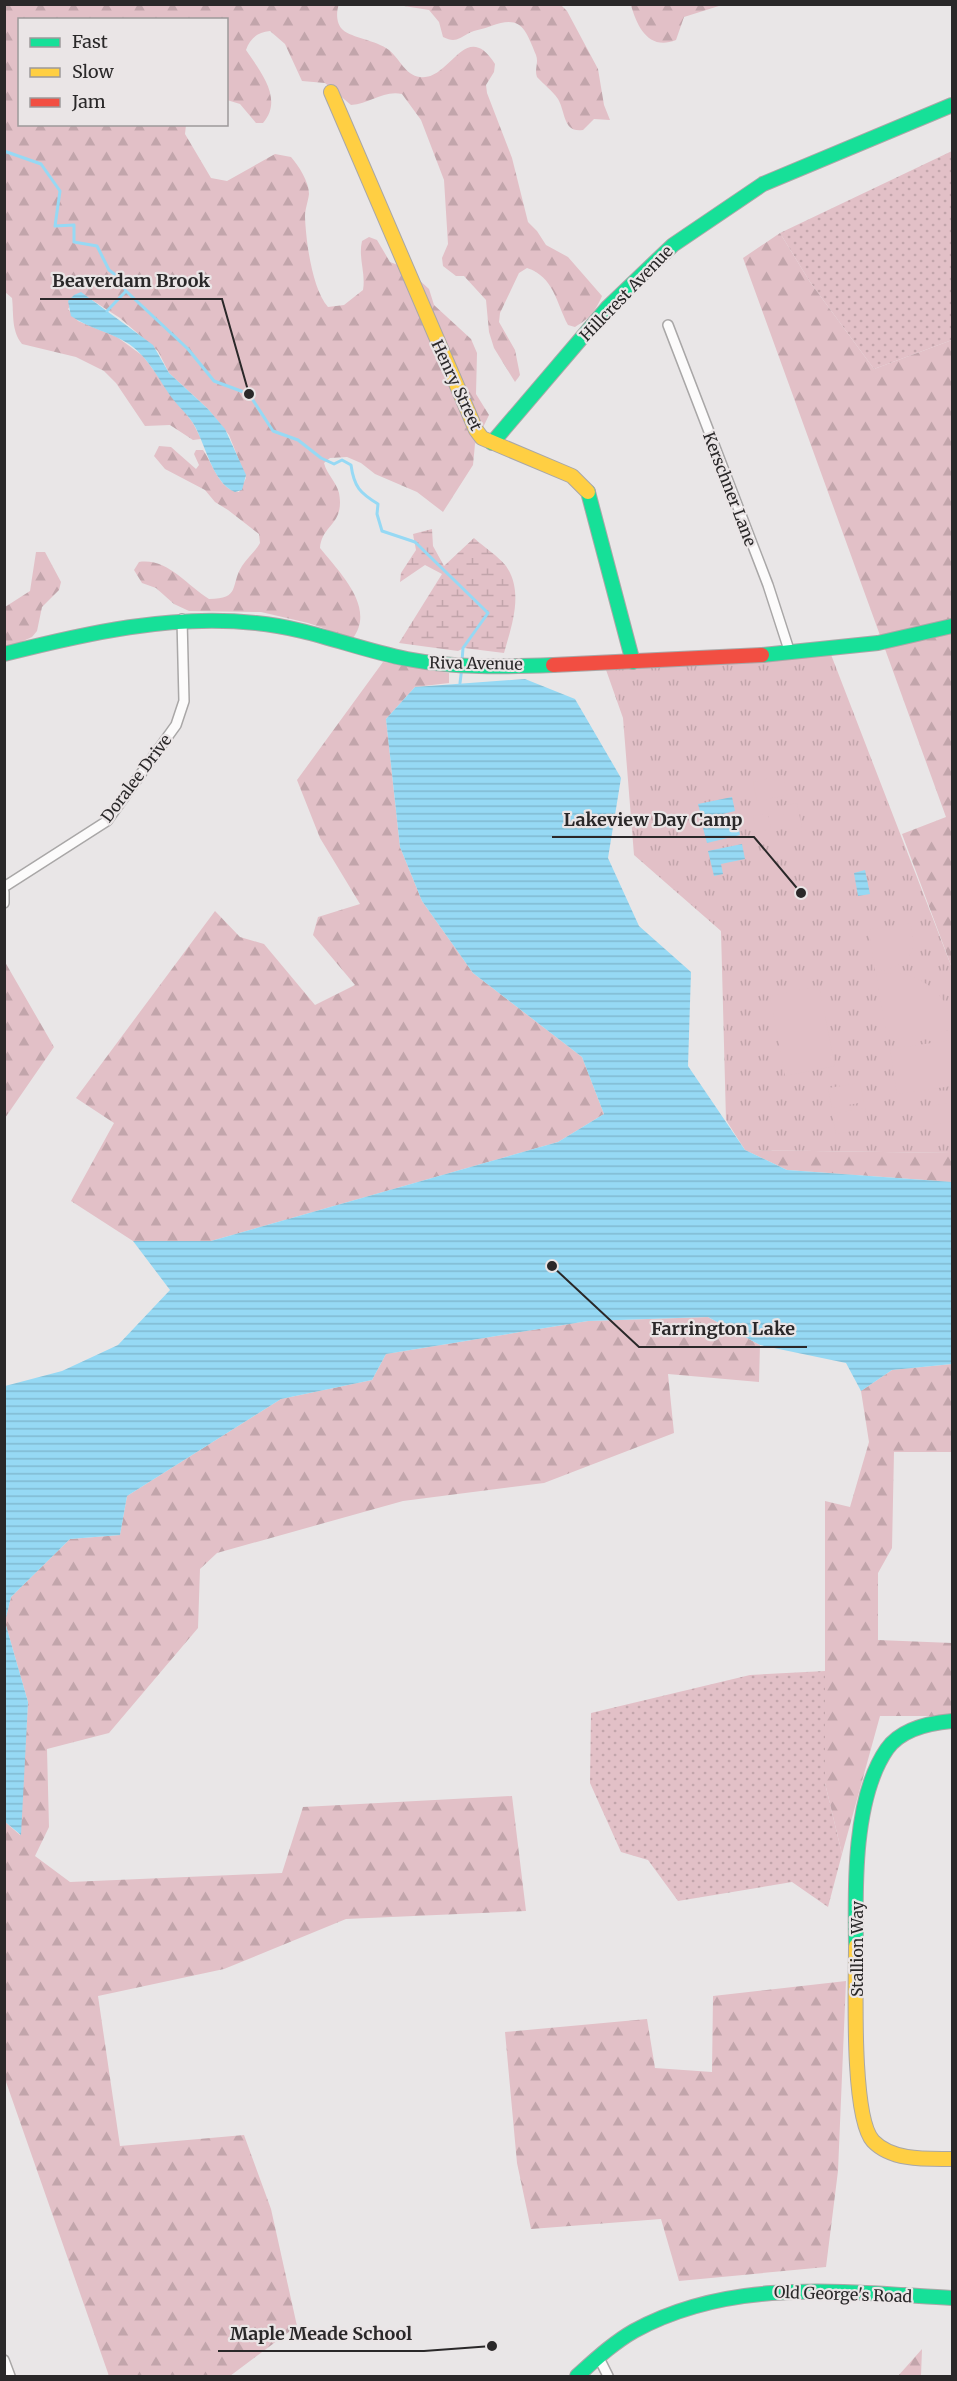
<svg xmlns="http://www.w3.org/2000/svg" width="957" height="2381" font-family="Merriweather,serif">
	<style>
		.grass { fill: url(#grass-dots) }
		.forest { fill: url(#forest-firs) }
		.wetland { fill: url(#wetland-marsh) }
		.park { fill: url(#park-tufts) }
		.pitch { fill: #e2c0c7 }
		.water { fill: url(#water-rules) }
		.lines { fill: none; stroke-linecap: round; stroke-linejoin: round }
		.stream { stroke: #96d9f4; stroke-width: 3 }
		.street-casing { stroke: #a9a7a7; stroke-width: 12 }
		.fast-casing { stroke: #a9a7a7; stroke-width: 16 }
		.slow-casing { stroke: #a9a7a7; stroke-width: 16 }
		.jam-casing { stroke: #a9a7a7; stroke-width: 16 }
		.street { stroke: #fcfbfb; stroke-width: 9 }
		.fast { stroke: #16e098; stroke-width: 14 }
		.slow { stroke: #ffcf43; stroke-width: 14 }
		.jam { stroke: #f24e42; stroke-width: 14 }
		.labels { text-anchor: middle; stroke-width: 4.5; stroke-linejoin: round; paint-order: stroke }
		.street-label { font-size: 16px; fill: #2a2829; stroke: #eae5e6 }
		.leader { fill: none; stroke: #2a2829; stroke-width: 2 }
		.callout-dot { fill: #2a2829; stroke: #eae5e6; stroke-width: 2 }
		.callout-label { font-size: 18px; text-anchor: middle; font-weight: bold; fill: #2a2829; stroke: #eae5e6; stroke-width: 4.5; stroke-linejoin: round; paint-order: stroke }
	</style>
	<defs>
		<pattern id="grass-dots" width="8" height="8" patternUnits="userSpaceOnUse" patternTransform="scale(1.5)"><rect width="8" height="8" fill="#e2c0c7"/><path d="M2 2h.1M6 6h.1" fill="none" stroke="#c2a5ab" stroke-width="1.8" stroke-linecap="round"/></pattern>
		<pattern id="forest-firs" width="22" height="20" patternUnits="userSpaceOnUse" patternTransform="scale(1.5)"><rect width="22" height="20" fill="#e2c0c7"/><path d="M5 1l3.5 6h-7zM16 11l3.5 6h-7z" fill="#c2a5ab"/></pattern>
		<pattern id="wetland-marsh" width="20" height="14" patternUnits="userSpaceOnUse" patternTransform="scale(1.5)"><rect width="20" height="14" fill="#e2c0c7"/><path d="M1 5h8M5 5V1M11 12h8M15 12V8" fill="none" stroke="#c2a5ab"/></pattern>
		<pattern id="park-tufts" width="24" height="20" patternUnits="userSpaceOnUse" patternTransform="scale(1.5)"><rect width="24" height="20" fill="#e2c0c7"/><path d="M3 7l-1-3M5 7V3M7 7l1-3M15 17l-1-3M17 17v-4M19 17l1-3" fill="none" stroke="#c2a5ab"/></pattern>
		<pattern id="water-rules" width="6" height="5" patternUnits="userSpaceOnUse" patternTransform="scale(1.5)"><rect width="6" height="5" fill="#96d9f4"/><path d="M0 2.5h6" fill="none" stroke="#81bad1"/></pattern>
	</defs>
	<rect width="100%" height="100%" fill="#e9e6e7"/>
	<!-- grass -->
	<path class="grass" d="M952,151V340L874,369L810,282L780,233Z
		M825,1671V1783L842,1854L828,1907L792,1882L678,1901L648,1860L621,1852L590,1783L591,1713L750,1675Z"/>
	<!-- forest -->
	<path class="forest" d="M339,4C336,12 336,24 343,30C352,38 376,40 389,50C400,59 405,75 420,77C450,82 465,17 495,64L494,72L486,85L487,93L512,158L528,222L537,231L546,245L568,257L602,296C595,312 590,318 575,327L568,325C556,302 554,277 527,268L519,273L500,313L499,322L515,350L520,375L515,382L494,348L489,332L486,300L464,276H456L443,266L442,258L448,244L444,180L421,120L402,94C383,90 370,104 351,105L325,83L302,81L285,44L270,31C258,32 250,38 246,50C260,71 284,99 263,123H256L240,104L227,100L226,20H20V124L186,125L185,134L211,178L227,181L275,154L291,157C299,166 309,182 309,194C308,202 305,209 305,217C306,241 312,289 328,307L344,305L363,290C366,273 358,258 362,241L369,237L377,240L390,262L406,268L429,289L434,305L471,339L477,353L476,394L489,415L475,444L473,465L443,512L417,492L375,474L361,463L347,457L330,458L324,463C327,475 336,481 339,493C345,525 322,524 320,548C339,572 376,607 353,638L308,623L261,612L189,611L174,604L156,588L142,583L134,570L139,562C168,558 186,585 209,599C241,599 230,585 242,566C248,557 255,552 260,543L259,534L228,510L215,502L205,490L165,469L154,456L159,446L171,447L196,469L199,465L194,454L196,450H203C213,464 220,491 239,492L246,478L229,435L208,409L169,373L158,351L120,318L81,293L68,309L78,321L117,337L143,356L193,423L201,439L193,440L170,425L145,426L116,383L104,371L76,357L22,344C11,330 14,314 12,298L5,292V5Z
		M398,5H561L567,11L598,69L604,105L610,120L594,119L583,130C563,133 566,113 558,99C552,90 544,85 537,77C534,69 539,63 536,55C525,28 521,15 491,26C484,29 475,30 469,33C458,39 455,43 443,37L439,22L429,10Z
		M631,5V4L722,5L684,17L676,40C649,51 637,27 631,5Z
		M780,233L810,282L874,369L952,340V968L902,834L946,817L743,258Z
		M36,552H45L61,582L59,590L42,607L37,631L32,637L5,649V607L30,591Z
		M383,662L449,673V683L415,687L386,719L400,847L422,901L473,973L582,1057L604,1114L558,1142L211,1241H133L71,1201L114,1123L76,1098L215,911L240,937L264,944L315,1005L355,985L313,935L318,917L360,904L320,838L297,780Z
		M5,962L54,1047L5,1118H4Z
		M745,1150L952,1153V1182L787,1170Z
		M708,1317L760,1345L759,1382L668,1374L674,1433L544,1483L403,1501L217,1553L200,1569L198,1628L109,1733L47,1749L49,1827L35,1856L70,1882L282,1873L303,1807L512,1796L526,1911L346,1919L224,1969L98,1996L120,2146L244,2135L271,2209L297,2326L230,2376H109L5,2079L4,1821L20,1835L28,1702L5,1622L11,1597L70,1539L120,1535L127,1496L281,1399L372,1380L386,1354L588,1321Z
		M952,1364V1452H894L892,1548L878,1573V1640L952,1643V1716H880L842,1854L825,1783V1501L850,1507L869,1442L861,1391L892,1370Z
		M846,1981L838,2171L826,2267L679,2281L661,2219L531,2229L517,2163L505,2032L647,2019L655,2068L712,2072L713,1996Z
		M922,2349L921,2376H898Z"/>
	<!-- wetland -->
	<path class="wetland" d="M432,529L433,546L444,566L474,538C484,547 498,556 506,566C524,592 512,625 504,653L464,648L458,651L399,643L442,574L425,565L400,582L401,573L416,550L413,534Z"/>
	<!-- park -->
	<path class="park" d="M830,652L952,968V1153L745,1150L726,1120L721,931L634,855L623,718L605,667Z"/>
	<!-- pitch -->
	<path class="pitch" d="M783,775L788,795L757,801L753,782Z
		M797,803L802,828L786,830L782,806Z
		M768,813L771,829L756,832L753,816Z
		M910,923C920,955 906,967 875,972L869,932L871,929Z
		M899,973C927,978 953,1000 952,1030L891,1040L887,1037L876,974Z
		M819,986L835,1066L785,1076L770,996Z
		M952,1040V1086L897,1094L890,1049Z
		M860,1083L864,1102L832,1108L828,1088Z
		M950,1103L952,1121L918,1127L915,1109Z
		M865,1108L869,1128L836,1134L832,1114Z"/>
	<!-- water -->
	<path class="water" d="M81,292L153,345L169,373L208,409L225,429L246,475L242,490L235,492C212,483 205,442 193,423C187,414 179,407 172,398C159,380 149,358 129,344C111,332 90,329 71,316L68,301L74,295Z
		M525,679L575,699L621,778L608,858L639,926L691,972L688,1066L745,1150L787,1170L952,1182V1364L892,1370L861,1391L846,1363L760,1345L708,1317L588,1321L386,1354L372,1380L281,1399L127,1496L120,1535L70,1539L11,1597L5,1622L28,1702L21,1835L4,1821L5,1386L62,1371L118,1345L170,1290L133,1241H211L558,1142L604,1114L582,1057L473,973L422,901L400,847L386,719L415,687Z
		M732,797L735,811L702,819L698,804Z
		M737,820L740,835L707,843L703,828Z
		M742,844L745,859L721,864L723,874L714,876L708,851Z
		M865,870L870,894L858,896L854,873Z"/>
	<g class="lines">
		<!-- stream -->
		<path class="stream" d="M4,151L41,164L60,191L55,226L74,225V242L97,246L109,270L118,277L126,291L188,349L214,381L249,394L273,431L298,440L321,458L334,464L342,460L351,465C354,487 360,493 378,504L377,514L382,531L415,542L488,613L463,648L462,661
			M107,311L126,291
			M460,683L462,667"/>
		<!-- street casing -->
		<g class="street-casing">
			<path id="street" d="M668,325L768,585L790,653
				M4,887L107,821L176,725L184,701L182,619
				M4,892V903
				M599,2358L608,2376
				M4,2360L10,2376"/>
		</g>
		<!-- fast casing -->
		<g class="fast-casing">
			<path id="fast" d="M492,443L608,307L673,245L763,184L952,105
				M588,492L633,662
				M4,654C87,633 171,614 256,623C309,628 356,649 407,659C454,668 505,667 553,665
				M762,655L878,643L952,626
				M856,1946C855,1888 853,1798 887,1749C901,1729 929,1723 952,1721
				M577,2376C595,2360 613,2343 634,2331C732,2277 845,2292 952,2298"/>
		</g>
		<!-- slow casing -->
		<g class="slow-casing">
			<path id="slow" d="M331,92L476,430L482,438L572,476L588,492
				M856,1946C856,1983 851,2117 873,2141C892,2161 927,2159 952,2159"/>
		</g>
		<!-- jam casing -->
		<g class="jam-casing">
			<path id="jam" d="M553,665L762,655"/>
		</g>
		<!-- street -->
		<use href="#street" class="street"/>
		<!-- fast -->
		<use href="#fast" class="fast"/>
		<!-- slow -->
		<use href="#slow" class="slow"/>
		<!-- jam -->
		<use href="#jam" class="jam"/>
	</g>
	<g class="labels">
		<!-- street labels -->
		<g class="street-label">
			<text transform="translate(626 293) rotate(-46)" y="6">Hillcrest Avenue</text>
			<text transform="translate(457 385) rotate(65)" y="6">Henry Street</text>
			<text transform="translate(730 489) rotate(69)" y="6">Kerschner Lane</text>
			<text transform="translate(476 663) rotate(1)" y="6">Riva Avenue</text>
			<text transform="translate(136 778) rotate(-53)" y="6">Doralee Drive</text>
			<text transform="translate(857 1949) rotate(-90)" y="6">Stallion Way</text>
			<text transform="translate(843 2294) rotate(2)" y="6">Old George's Road</text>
		</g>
	</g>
	<!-- callouts -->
	<path class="leader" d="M249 394L222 299H40M801 893L754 837H552M552 1266L639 1347H807M492 2346L424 2351H218"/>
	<g class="callout-dot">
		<circle cx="249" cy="394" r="6"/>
		<circle cx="801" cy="893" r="6"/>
		<circle cx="552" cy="1266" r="6"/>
		<circle cx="492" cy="2346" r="6"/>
	</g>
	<g class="callout-label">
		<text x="131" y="287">Beaverdam Brook</text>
		<text x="653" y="826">Lakeview Day Camp</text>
		<text x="723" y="1335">Farrington Lake</text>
		<text x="321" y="2340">Maple Meade School</text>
	</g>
	<!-- border -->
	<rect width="957" height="2381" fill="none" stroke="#2a2829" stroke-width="12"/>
	<!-- legend -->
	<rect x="18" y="18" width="210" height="108" fill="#eae5e6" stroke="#9d999a" stroke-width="1.5"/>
	<rect x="30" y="38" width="30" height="9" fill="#16e098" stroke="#9d999a" stroke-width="1.5"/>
	<text x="72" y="48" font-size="18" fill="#2a2829">Fast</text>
	<rect x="30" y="68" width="30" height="9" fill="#ffcf43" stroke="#9d999a" stroke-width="1.5"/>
	<text x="72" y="78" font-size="18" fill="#2a2829">Slow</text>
	<rect x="30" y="98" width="30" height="9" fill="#f24e42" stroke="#9d999a" stroke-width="1.5"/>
	<text x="72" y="108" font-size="18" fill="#2a2829">Jam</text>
</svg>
